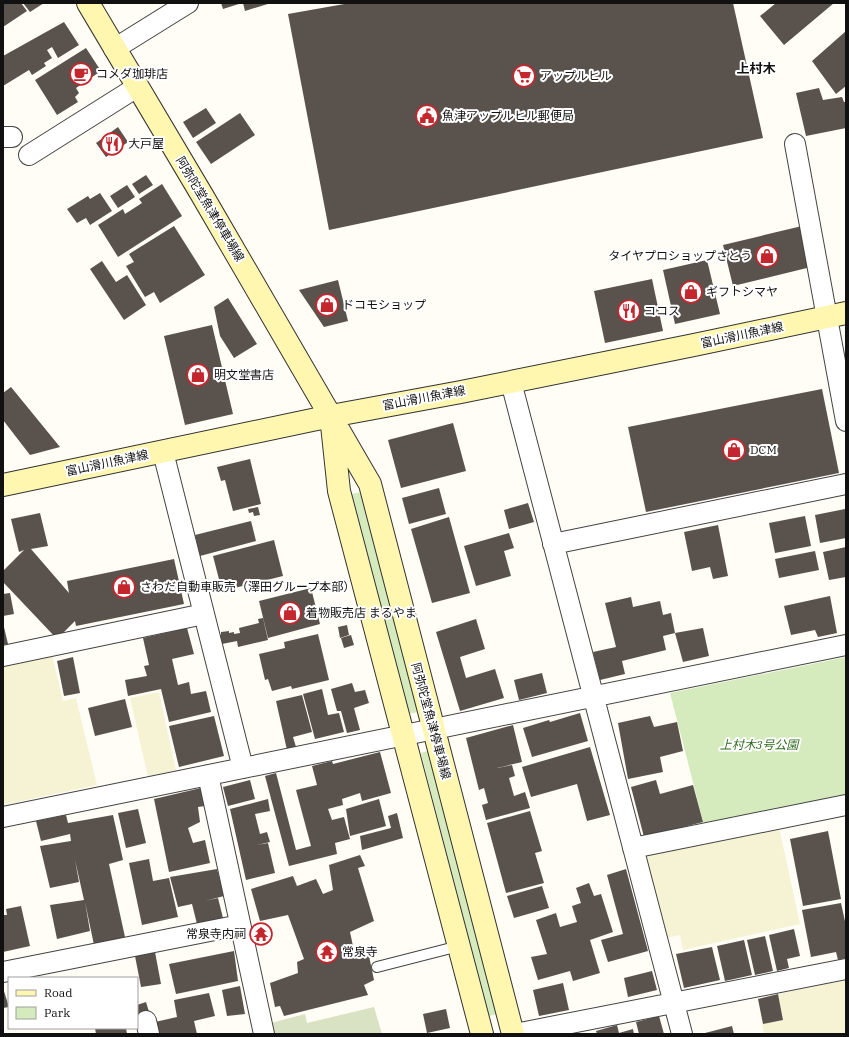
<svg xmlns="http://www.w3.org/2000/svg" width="849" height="1037" font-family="'IBM Plex Serif','Noto Sans JP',serif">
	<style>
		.farmland { fill: #f6f3d4 }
		.green { fill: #d5ebbd }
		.cemetery { fill: #d9e3c4 }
		.building { fill: #5a524d }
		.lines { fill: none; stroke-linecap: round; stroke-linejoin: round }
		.lane-casing { stroke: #444; stroke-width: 12 }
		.street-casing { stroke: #444; stroke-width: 22 }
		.secondary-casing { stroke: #333; stroke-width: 24 }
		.lane { stroke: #fff; stroke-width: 10 }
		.street { stroke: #fff; stroke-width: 20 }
		.secondary { stroke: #fff6b0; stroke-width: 22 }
		.labels { text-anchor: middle; stroke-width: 4; stroke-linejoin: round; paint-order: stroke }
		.poi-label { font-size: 12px; fill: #111; stroke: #fff; text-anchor: start }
		.street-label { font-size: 12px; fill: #111; stroke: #fff }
		.park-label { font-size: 12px; font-style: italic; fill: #2f6b1f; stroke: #fff }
		.neighbourhood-label { font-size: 13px; font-weight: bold; fill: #111; stroke: #fff }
	</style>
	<rect width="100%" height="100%" fill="#fffdf5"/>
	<!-- farmland -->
	<path class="farmland" d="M52,654L63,701L76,698L97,785L3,805V665Z
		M159,692L176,770L148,777L130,698Z
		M779,827L800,924L683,950L680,935L666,938L645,859L651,852Z
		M846,980V1034H764L762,1024L783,1019L778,994Z"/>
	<!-- green -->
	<path class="green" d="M362,492L419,712L407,714L351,494Z
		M846,657V796L704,825L670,693Z
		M430,750L499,1014L488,1016L421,753Z"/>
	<!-- cemetery -->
	<path class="cemetery" d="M374,1007L382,1034H274L271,1023L305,1014L307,1023Z"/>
	<!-- building -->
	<path class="building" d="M3,3H21L27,11L3,27Z
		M23,3H44L30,12Z
		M221,3H242L223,9Z
		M243,3H271L245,11Z
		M350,3H733L763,138L329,230L288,14Z
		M776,3H834L784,45L760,16Z
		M64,22L79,45L58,58L52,47L47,50L52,58L44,63L46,66L32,75L29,70L3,86V56Z
		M846,31V86L836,94L812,61Z
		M86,48L101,71L76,88L79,93L75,97L78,102L57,115L35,80Z
		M819,88L823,100L842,97L844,102H846V128L806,136L796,93Z
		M206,108L216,123L193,138L183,122Z
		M240,113L255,135L211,164L196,142Z
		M118,127L128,142L106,157L96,143Z
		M146,175L153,185L139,194L132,184Z
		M162,184L182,216L118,257L98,225L123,209L125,214L142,203L139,199Z
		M127,185L135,197L118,208L110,196Z
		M100,193L112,211L90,225L86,218L77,223L67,209L88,196L90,199Z
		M174,226L205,275L160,303L154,292L145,297L126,266L134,262L129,254Z
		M802,226L811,267L733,286L723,245Z
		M707,260L720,314L675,324L663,270Z
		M102,261L116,282L127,275L146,305L124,320L90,269Z
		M652,279L663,331L605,343L594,291Z
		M338,280L348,321L324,327L299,290Z
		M228,298L257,344L234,358L220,336L214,307Z
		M212,325L233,414L185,425L164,336Z
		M11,387L60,447L30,455L3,420V393Z
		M822,389L839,473L646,512L628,427Z
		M453,423L466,471L401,488L388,440Z
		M250,459L261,504L233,511L225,480L221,481L217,467Z
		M439,488L446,514L409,524L402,498Z
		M528,503L534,522L509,529L504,510Z
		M258,507L260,515L254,516L253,512L249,513L248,509Z
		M845,509L846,538L820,543L815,515Z
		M40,513L48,546L31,549L69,593L67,581L174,559L184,604L76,626L75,621L57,639L3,582V571L24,550L19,552L11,519Z
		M805,516L811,546L775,553L769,523Z
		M449,517L470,593L432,603L411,529Z
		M251,521L256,541L200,556L195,535Z
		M718,525L728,576L713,579L710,567L692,571L684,532Z
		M509,533L514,548L504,551L511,576L476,586L464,546Z
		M274,540L283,576L222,591L213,556Z
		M846,547V577L829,580L823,552Z
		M815,551L819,570L779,578L775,559Z
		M311,588L320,624L268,638L259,601Z
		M10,593L14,614L3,616V594Z
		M830,596L837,633L818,637L815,630L791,635L784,606Z
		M631,597L633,607L660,601L663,615L671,613L675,633L703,628L709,656L683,662L675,633L663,636L666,650L622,661L625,674L600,680L593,652L616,647L605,603Z
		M263,618L268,640L238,647L237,641L222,644L220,635H221V632L229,631V633L234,632V634L240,633L239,628L259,623L258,619Z
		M476,619L485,649L460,657L466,678L495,669L504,698L460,711L436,632Z
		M3,623L8,644L3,645Z
		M347,625L349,635L340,638L338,627Z
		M187,628L194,654L172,659L178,685L189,682L191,694L206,691L211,712L169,722L161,689L128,696L125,680L147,676L144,666L149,665L143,638Z
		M318,634L329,680L292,689L291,686L272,691L268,679L265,680L259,654L285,648L284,642Z
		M351,635L354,645L344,648L341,638Z
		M73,657L80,693L64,696L57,661Z
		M542,673L547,693L519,700L514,680Z
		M352,683L355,692L365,690L369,703L354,708L360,730L347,733L341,711H337L331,689Z
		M322,689L328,715L339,713L344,732L315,739L303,694Z
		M302,695L312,732L293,737L296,747L287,750L276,701Z
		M125,699L132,727L95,736L88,708Z
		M580,713L588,741L532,757L523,728L549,720L550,722Z
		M214,716L224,756L179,767L169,726Z
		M650,716L654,727L677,722L683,751L660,757L663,772L628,779L618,723Z
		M513,725L522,762L497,768L512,765L515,776L509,778L514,796L525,792L530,808L486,820L482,805L488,803L484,788L479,790L466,738Z
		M590,747L610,815L587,821L577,784L531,797L522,767Z
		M380,752L391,793L362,801L360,793L342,799L343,805L328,809L332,820L344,817L350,839L335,843L337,854L289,866L265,776L276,773L296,850L311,846L296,790L317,785L312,766L332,761L333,764Z
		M250,780L255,799L228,806L223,787Z
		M656,780L660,794L693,785L703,822L644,837L631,787Z
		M201,788L205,806L198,807L200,822L188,828L193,843L205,840L210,863L169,872L154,799Z
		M268,799L270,811L255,814L260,834L267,832L270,842L257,845L268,843L275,873L246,880L230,809Z
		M379,799L386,826L350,836L346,809Z
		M138,809L146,843L126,848L118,813Z
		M530,811L542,851L535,853L544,883L506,893L487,823Z
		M397,813L403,838L362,850L360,836L391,828L388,816Z
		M66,815L68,823L113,815L123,860L109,864L125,937L94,945L85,902L90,931L57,939L50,905L84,900L75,860L79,882L50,888L40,846L71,841L70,834L41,841L36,821Z
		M828,831L841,899L803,906L790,839Z
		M360,855L365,866L358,868L374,921L350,932L353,946L359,958L369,956L374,980L364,985L368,995L284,1016L280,1006L275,1007L270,983L298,973L297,962L304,959L288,915L260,921L251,889L293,876L297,886L316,879L323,894L333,890L329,865Z
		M149,859L153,881L169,878L178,917L142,925L129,863Z
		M217,869L224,896L205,901L218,898L223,918L197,924L192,904L178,907L170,877Z
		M626,869L648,951L608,962L601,940L623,934L607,875Z
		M589,883L594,896L601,894L613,932L590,940L600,973L573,981L570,971L538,980L531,957L547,954L536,920L556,913L560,927L577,922L572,906L581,903L576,888Z
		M542,886L549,908L514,918L507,896Z
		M841,903L846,926V958L838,960L836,952L811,957L802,910Z
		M21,906L30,946L3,952V915H7L6,909Z
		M263,927L265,937L258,939L255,929Z
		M794,929L800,956L787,959L789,968L777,971L769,935Z
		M765,936L773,971L755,975L747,940Z
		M744,940L752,975L725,981L717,946Z
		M712,947L720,980L684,988L676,954Z
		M234,951L238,981L176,994L169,964Z
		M155,952L161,984L141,987L135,956Z
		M652,971L657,990L628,997L624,978Z
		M563,983L569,1010L539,1016L533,990Z
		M240,986L245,1014L227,1016L222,990Z
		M3,988L9,1007L3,1008Z
		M209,993L215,1016L194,1021L197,1034H158L155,1022L177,1017L174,1000Z
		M778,994L783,1020L763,1024L758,999Z
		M146,1002L150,1015L137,1019V1005Z
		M446,1009L450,1028L427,1033L423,1014Z
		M659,1016L664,1034H639L636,1022Z
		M617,1025L619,1033L633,1029L634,1034H597L596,1031Z
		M732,1026L734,1034H705V1033Z
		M95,1028H126L127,1034H96Z"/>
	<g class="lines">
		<!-- lane casing -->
		<g class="lane-casing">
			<path id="lane" d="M377,967L459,946"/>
		</g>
		<!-- street casing -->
		<g class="street-casing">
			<path id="street" d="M114,49L188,3
				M3,137H12
				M795,144L846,421
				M29,155L137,87
				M511,382L682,1034
				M163,452L243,768
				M553,544L846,484
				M3,656L204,614
				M208,775L264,1034
				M3,817L846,645
				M633,848L846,805
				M3,972L240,925
				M146,1021L149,1034
				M515,1034L846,969"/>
		</g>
		<!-- secondary casing -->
		<g class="secondary-casing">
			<path id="secondary" d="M88,3L202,195L370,484L513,1034
				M332,425L339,491L482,1034
				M3,485L331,416L461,392L694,345L846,313"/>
		</g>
		<!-- lane -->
		<use href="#lane" class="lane"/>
		<!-- street -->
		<use href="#street" class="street"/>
		<!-- secondary -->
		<use href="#secondary" class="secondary"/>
	</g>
	<!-- icons -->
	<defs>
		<g id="cafe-ring" transform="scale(1.15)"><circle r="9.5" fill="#fff" stroke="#c4262e" stroke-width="1.5"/><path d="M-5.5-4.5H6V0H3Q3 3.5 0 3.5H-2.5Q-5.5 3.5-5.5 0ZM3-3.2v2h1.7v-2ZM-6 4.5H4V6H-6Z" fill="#c4262e"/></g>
		<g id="supermarket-ring" transform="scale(1.15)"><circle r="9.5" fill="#fff" stroke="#c4262e" stroke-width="1.5"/><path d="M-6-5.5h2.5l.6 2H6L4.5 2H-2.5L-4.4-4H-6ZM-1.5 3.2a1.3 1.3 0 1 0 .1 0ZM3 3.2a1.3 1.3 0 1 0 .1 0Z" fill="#c4262e"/></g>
		<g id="civic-ring" transform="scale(1.15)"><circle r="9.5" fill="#fff" stroke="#c4262e" stroke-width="1.5"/><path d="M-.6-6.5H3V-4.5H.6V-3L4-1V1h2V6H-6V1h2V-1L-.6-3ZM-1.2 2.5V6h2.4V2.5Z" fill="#c4262e"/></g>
		<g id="restaurant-ring" transform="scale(1.15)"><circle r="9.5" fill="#fff" stroke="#c4262e" stroke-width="1.5"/><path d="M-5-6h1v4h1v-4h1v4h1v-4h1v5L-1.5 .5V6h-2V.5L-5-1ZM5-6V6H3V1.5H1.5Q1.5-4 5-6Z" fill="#c4262e"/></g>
		<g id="shop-ring" transform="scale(1.15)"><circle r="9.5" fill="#fff" stroke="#c4262e" stroke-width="1.5"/><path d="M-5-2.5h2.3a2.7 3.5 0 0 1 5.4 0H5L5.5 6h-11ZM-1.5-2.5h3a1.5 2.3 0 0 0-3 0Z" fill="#c4262e"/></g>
		<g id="temple-ring" transform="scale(1.15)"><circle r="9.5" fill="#fff" stroke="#c4262e" stroke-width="1.5"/><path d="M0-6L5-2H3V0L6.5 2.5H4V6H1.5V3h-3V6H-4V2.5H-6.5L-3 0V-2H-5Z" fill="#c4262e"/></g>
	</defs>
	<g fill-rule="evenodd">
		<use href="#cafe-ring" x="81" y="74"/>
		<use href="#supermarket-ring" x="524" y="76"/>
		<use href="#civic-ring" x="427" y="116"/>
		<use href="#restaurant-ring" x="112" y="144"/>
		<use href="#shop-ring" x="767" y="256"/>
		<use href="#shop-ring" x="691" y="292"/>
		<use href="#shop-ring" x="327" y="305"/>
		<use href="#restaurant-ring" x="629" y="311"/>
		<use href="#shop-ring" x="198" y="375"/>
		<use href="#shop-ring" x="734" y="450"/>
		<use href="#shop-ring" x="124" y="587"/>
		<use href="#shop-ring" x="290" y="613"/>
		<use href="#temple-ring" x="261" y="934"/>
		<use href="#temple-ring" x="327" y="952"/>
	</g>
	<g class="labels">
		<!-- poi labels -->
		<g class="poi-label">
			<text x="96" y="78">コメダ珈琲店</text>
			<text x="540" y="80">アップルヒル</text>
			<text x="442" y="120">魚津アップルヒル郵便局</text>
			<text x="128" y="148">大戸屋</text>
			<text x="752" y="260" text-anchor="end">タイヤプロショップさとう</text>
			<text x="706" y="296">ギフトシマヤ</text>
			<text x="342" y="309">ドコモショップ</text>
			<text x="644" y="315">ココス</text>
			<text x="214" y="379">明文堂書店</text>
			<text x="750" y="454">DCM</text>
			<text x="140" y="591">さわだ自動車販売（澤田グループ本部）</text>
			<text x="306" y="617">着物販売店 まるやま</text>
			<text x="246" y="938" text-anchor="end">常泉寺内祠</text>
			<text x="342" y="956">常泉寺</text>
		</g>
		<!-- street labels -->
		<g class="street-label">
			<text transform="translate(210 209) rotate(59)" y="4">阿弥陀堂魚津停車場線</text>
			<text transform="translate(742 335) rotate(-12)" y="4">富山滑川魚津線</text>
			<text transform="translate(424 398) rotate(-11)" y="4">富山滑川魚津線</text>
			<text transform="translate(107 463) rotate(-12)" y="4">富山滑川魚津線</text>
			<text transform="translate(431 721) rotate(75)" y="4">阿弥陀堂魚津停車場線</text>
		</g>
		<!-- park labels -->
		<g class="park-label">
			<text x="759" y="749">上村木3号公園</text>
		</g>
		<!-- neighbourhood labels -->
		<g class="neighbourhood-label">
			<text x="756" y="73">上村木</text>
		</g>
	</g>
	<!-- border -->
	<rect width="849" height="1037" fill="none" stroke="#111111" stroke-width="8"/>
	<!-- legend -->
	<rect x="8" y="977" width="130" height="52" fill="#ffffff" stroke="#a0a0a0"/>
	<rect x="16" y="990" width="20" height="6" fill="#fff6b0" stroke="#a0a0a0"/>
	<text x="44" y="997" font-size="12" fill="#111111">Road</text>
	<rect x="16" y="1007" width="20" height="12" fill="#d5ebbd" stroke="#a0a0a0"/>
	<text x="44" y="1017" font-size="12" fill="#111111">Park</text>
</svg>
